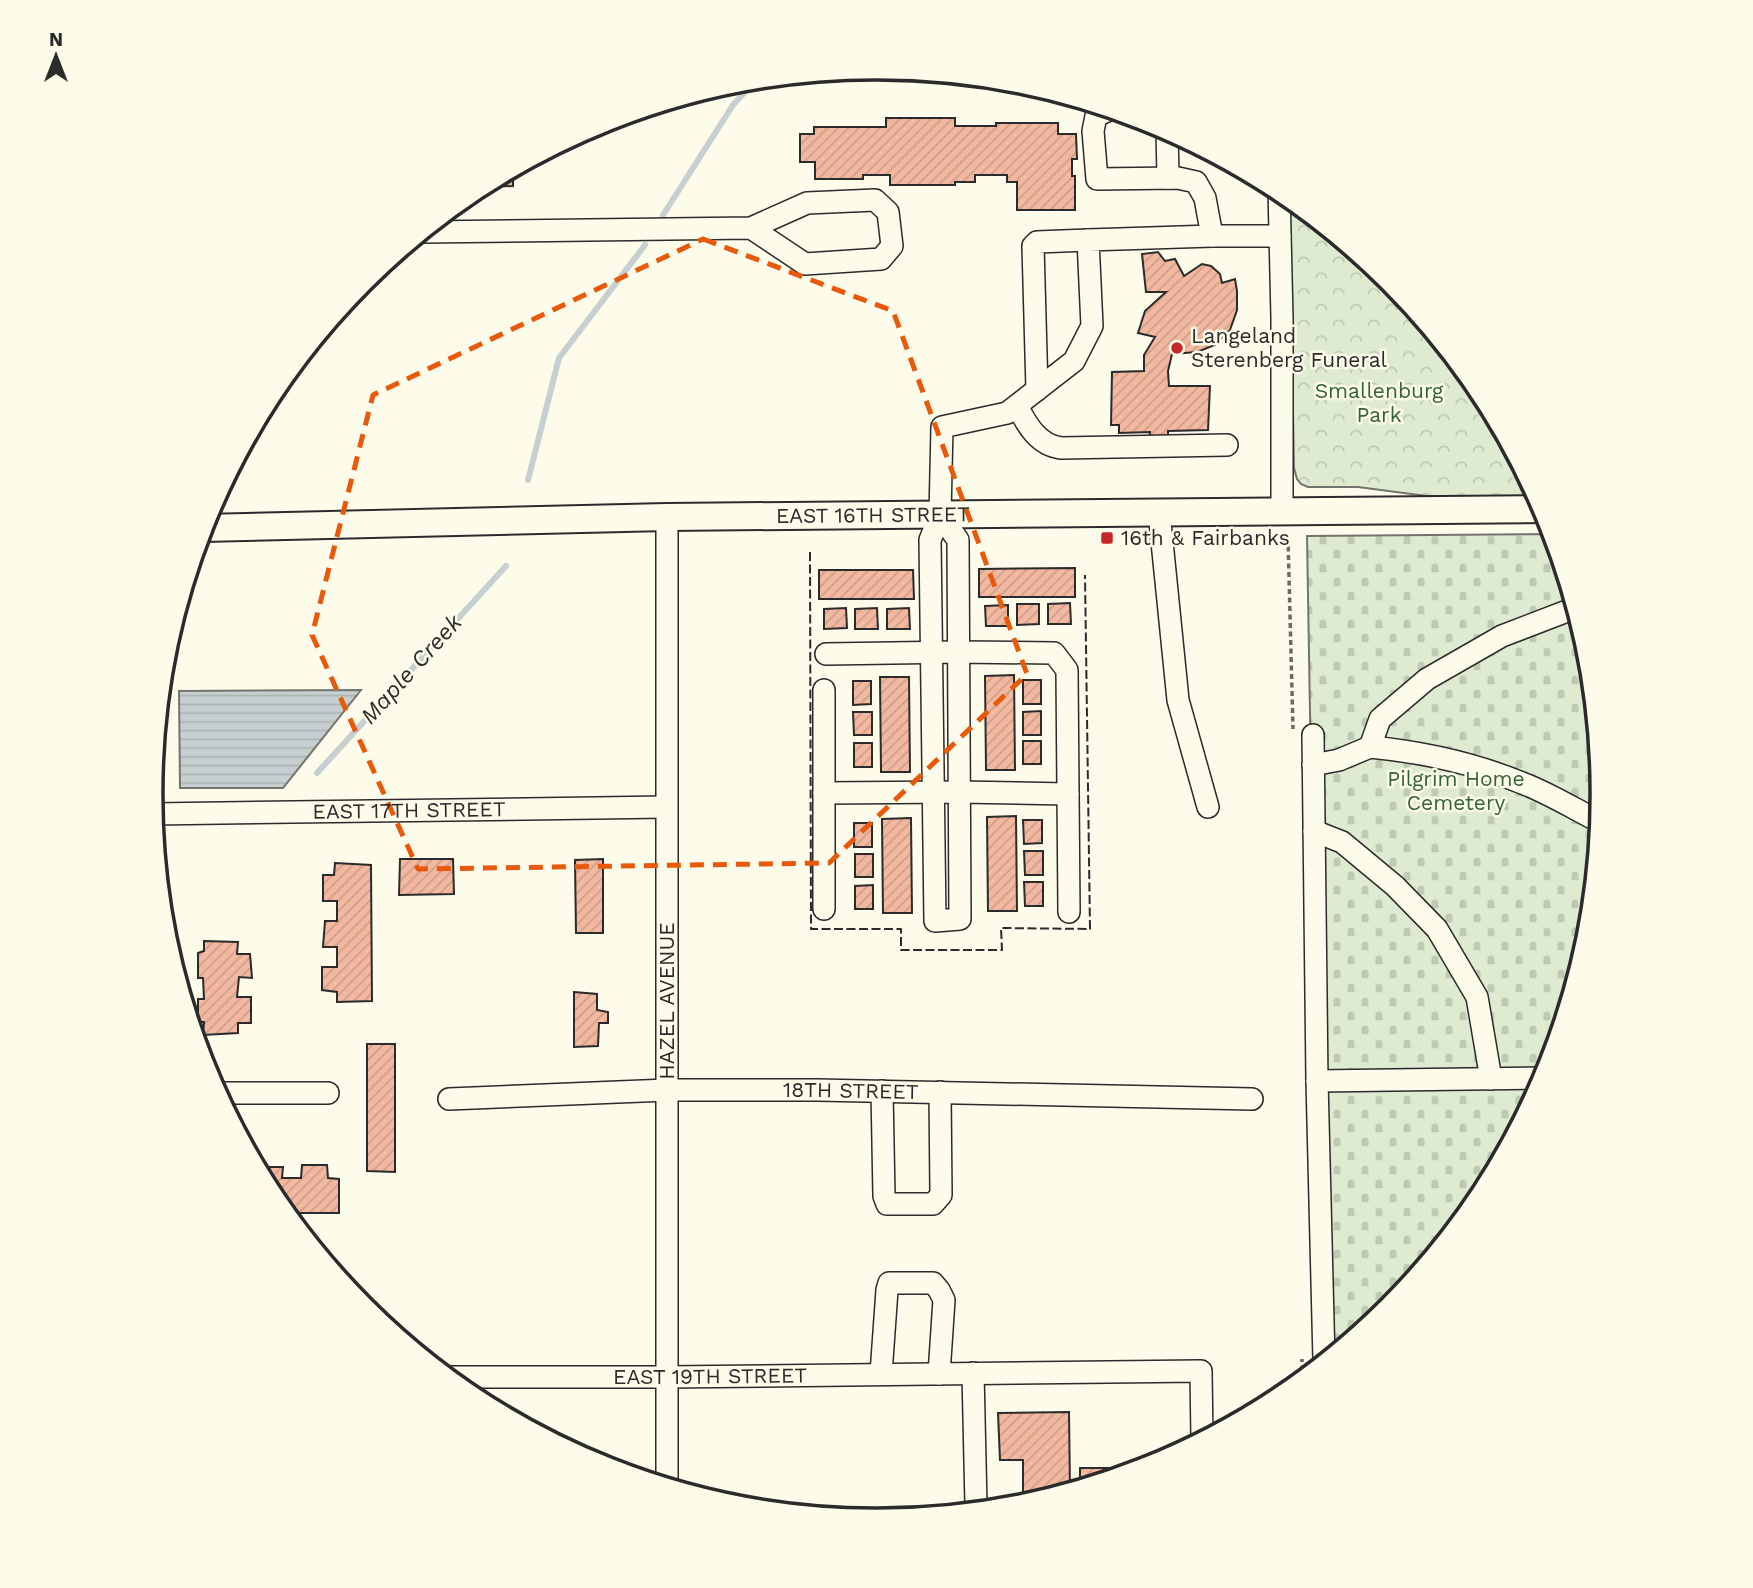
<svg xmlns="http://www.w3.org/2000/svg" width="1753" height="1588" font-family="'Work Sans',sans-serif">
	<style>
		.forest { fill: url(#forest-crowns); stroke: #74746e; stroke-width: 2 }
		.cemetery { fill: url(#cemetery-stones); stroke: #74746e; stroke-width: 2 }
		.water { fill: url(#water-rules); stroke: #74746e; stroke-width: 2 }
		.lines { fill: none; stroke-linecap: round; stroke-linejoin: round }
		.stream { stroke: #c7d0d0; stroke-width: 6 }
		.building { fill: url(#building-hatch); stroke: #2b2b2b; stroke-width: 2 }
		.minor-casing { stroke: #2b2b2b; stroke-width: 24 }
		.major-casing { stroke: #2b2b2b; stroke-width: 30 }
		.path { stroke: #6a6964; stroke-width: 3.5; stroke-dasharray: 5 3.5; stroke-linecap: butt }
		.minor { stroke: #fdfbea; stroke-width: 21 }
		.major { stroke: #fdfbea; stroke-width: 26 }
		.fence { stroke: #2b2b2b; stroke-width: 2; stroke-dasharray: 9 3.5; stroke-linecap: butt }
		.marked { fill: none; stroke: #e8590c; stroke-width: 5; stroke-dasharray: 14 9; stroke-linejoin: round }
		.poi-dot { fill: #c62828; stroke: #fdfbea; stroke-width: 2.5 }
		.labels { text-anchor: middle; stroke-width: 5; stroke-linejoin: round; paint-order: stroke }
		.poi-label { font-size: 21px; fill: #2b2b2b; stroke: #fdfbea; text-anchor: start }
		.park-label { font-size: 21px; fill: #34623c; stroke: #fdfbea }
		.street-label { font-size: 21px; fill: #2b2b2b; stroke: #fdfbea }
		.water-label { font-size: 23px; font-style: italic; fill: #2b2b2b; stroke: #fdfbea }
		.rim { fill: none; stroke: #2b2b2b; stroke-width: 3.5 }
	</style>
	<defs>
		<pattern id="forest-crowns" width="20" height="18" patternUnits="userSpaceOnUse" patternTransform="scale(1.75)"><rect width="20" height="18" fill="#deebd1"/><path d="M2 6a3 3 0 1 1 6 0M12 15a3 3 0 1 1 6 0" fill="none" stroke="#bfcab4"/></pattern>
		<pattern id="cemetery-stones" width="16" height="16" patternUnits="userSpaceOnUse" patternTransform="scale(1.75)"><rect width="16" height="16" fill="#deebd1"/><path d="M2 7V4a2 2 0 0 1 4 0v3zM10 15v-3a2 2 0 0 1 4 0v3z" fill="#bfcab4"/></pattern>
		<pattern id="water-rules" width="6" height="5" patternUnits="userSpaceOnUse" patternTransform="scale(1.75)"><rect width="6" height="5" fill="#c7d0d0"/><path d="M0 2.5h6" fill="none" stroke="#abb3b3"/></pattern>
		<pattern id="building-hatch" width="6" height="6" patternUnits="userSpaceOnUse" patternTransform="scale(1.75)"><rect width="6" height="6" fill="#f2b8a0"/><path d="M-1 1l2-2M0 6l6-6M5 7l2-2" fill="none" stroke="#d09e8a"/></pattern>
	</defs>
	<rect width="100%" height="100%" fill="#fdfbea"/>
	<!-- forest -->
	<path class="forest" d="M1289,198L1390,281L1480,391L1537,497L1442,498L1358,487H1308L1301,484L1297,479L1294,468Z"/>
	<!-- cemetery -->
	<path class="cemetery" d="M1552,534L1588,653L1602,794L1588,936L1547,1072L1480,1198L1389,1307L1321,1363L1307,536Z"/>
	<!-- water -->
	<path class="water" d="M361,690L283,788H180L179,691Z"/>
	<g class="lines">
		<!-- stream -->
		<path class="stream" d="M663,215L733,105L756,80
			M528,480L559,358L645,245
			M317,773L506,566"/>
	</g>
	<!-- building -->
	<path class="building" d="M886,118H955V126H996V123H1058V134H1076L1077,159H1072V176H1075V210H1017V182H1007V175H975V182H955V185H890V175H863V179H815V162H800V134H814V127H886Z
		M513,169V186L485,187V184Z
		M1158,252L1165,261L1175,259L1184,276L1202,264L1211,266L1220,274L1222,283L1235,279L1237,291V310L1230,330L1215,345L1197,352L1172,354L1168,371L1169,386H1210L1208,430L1168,431V440L1149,441L1150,432L1119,433V425H1111L1112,372L1144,371V355L1155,337L1138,333L1145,311L1166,292H1146L1142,254Z
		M1075,568V597H979V569Z
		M819,570H913L914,599H819Z
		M1070,603L1071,624H1048V604Z
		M1017,604H1039V624L1017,625Z
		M1008,605V626H986L985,606Z
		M846,608L847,628L824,629V609Z
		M877,608L878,629H855V609Z
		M909,608L910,629H887V609Z
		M1014,675L1015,770H986L985,676Z
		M880,677H909L910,772H881Z
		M1023,680H1041V704H1023Z
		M853,681H871V704L853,705Z
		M1041,711V735H1023V712Z
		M853,712H872V735H854Z
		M1023,741H1041V764H1023Z
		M854,743H872V767H854Z
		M1016,816L1017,911H988L987,817Z
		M911,818L912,913H883L882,819Z
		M1023,820H1042V843L1024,844Z
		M854,823H872V847H854Z
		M1024,851H1043V875H1025Z
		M855,854H873V877H855Z
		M400,859H453L454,894L399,895Z
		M603,859V933H576L575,860Z
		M335,863L371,865L372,1001L337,1002V992L322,990V967H337V947H323L325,921H337V901H323V875H334Z
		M1024,882H1043V906H1025Z
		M873,885V909H855V886Z
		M204,941L238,942L237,954H250L252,978L239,977L237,997H251V1023H238V1033L203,1035L204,1022H198V999H204L203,978H198V953L204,951Z
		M574,992L597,994V1010L608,1012V1023H599L598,1046L574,1047Z
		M367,1044H395V1172L367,1171Z
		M302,1165H327L328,1178L339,1179V1213H286L273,1197L257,1167H283L282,1178H301Z
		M1069,1412L1070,1490L1023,1504V1460H1000L998,1413Z
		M1080,1468H1143L1080,1487Z"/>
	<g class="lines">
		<!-- minor casing -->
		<g class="minor-casing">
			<g id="minor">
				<path d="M1109,110L1096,116L1093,131L1097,179L1178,178L1196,182L1205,198L1212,236H1280"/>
				<path d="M1167,130L1168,178"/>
				<path d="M1279,190L1282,318V510"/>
				<path d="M422,232L751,228L807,203L875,200L888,212L892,246L881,259L805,264L751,228"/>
				<path d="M1037,390L1033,246L1037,242L1088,240"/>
				<path d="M1017,406C1027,425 1038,445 1061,448L1227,445"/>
				<path d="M1159,512L1178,700L1208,807"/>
				<path d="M940,515L958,540L960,919L935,921L930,540L940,515L942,427L1007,413L1074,361L1092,326L1088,240L1212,236"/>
				<path d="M667,517V1485"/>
				<path d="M826,654L958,652L1054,653L1067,670L1069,912"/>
				<path d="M824,690V909"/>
				<path d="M1313,735L1317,1081L1324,1361"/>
				<path d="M1370,747C1423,752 1473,763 1522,783C1549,793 1574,809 1600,822"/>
				<path d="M1313,765L1339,760L1370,747L1380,719L1427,679L1502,636L1575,608"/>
				<path d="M824,793L959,792L1068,794"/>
				<path id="s1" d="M153,814L666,807"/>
				<path d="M1314,831L1342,842L1395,886L1437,929L1477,997L1491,1079"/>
				<path d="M1317,1081L1543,1078"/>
				<path d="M882,1091L884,1196L887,1204H933L941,1195L940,1092"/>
				<path d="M218,1093H328"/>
				<path id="s2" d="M449,1099L667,1090H818L1252,1099"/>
				<path d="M973,1373L976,1506"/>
				<path d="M881,1374L887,1290L889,1283H933L939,1290L944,1300L939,1374"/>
				<path id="s3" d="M448,1377H667L1201,1371L1202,1439"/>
			</g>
		</g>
		<!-- major casing -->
		<g class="major-casing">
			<g id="major">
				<path id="s4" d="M203,528L667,517L1543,509"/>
			</g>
		</g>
		<!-- path -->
		<path class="path" d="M1288,538L1293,729
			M1302,1379V1359"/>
		<!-- minor -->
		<use href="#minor" class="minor"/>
		<!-- major -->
		<use href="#major" class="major"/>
		<!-- fence -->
		<path class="fence" d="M810,552L811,929H901V950H1002L1001,928L1090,929L1085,575"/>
	</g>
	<!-- marked area -->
	<path class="marked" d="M703,239L893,311L1027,674L829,863L418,869L312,635L373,395Z"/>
	<!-- markers -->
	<g class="poi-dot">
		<circle cx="1177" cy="348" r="7"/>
		<rect x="1100" y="531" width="14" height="14" rx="3.5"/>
	</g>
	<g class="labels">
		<!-- poi labels -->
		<g class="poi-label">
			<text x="1191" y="343">Langeland<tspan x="1191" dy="24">Sterenberg Funeral</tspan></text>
			<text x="1121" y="545">16th &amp; Fairbanks</text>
		</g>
		<!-- park labels -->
		<g class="park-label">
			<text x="1379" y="398">Smallenburg<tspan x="1379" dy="24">Park</tspan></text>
			<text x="1456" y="786">Pilgrim Home<tspan x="1456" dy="24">Cemetery</tspan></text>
		</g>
		<!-- street labels -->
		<g class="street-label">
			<text dy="7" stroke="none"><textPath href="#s4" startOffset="670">EAST 16TH STREET</textPath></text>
			<text dy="7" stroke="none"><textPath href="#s1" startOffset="256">EAST 17TH STREET</textPath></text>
			<text transform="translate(667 1001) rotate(-90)" y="7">HAZEL AVENUE</text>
			<text dy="7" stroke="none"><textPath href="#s2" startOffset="402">18TH STREET</textPath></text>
			<text dy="7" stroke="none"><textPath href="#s3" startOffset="262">EAST 19TH STREET</textPath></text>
		</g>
		<!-- water labels -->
		<g class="water-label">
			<text transform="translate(411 669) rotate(-48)" y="8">Maple Creek</text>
		</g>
	</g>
	<!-- crop -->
	<path d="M0 0H1753V1588H0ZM876 80H877A713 713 0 0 1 1590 793V795A713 713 0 0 1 877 1508H876A713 713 0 0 1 163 795V793A713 713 0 0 1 876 80Z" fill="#fdfbea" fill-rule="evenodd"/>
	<path class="rim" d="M876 80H877A713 713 0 0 1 1590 793V795A713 713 0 0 1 877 1508H876A713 713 0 0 1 163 795V793A713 713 0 0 1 876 80Z"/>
	<!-- north arrow -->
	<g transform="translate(56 56)" stroke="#fdfbea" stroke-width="5" paint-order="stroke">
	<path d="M0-5L12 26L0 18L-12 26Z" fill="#2b2b2b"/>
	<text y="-10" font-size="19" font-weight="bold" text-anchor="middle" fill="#2b2b2b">N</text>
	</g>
</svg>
